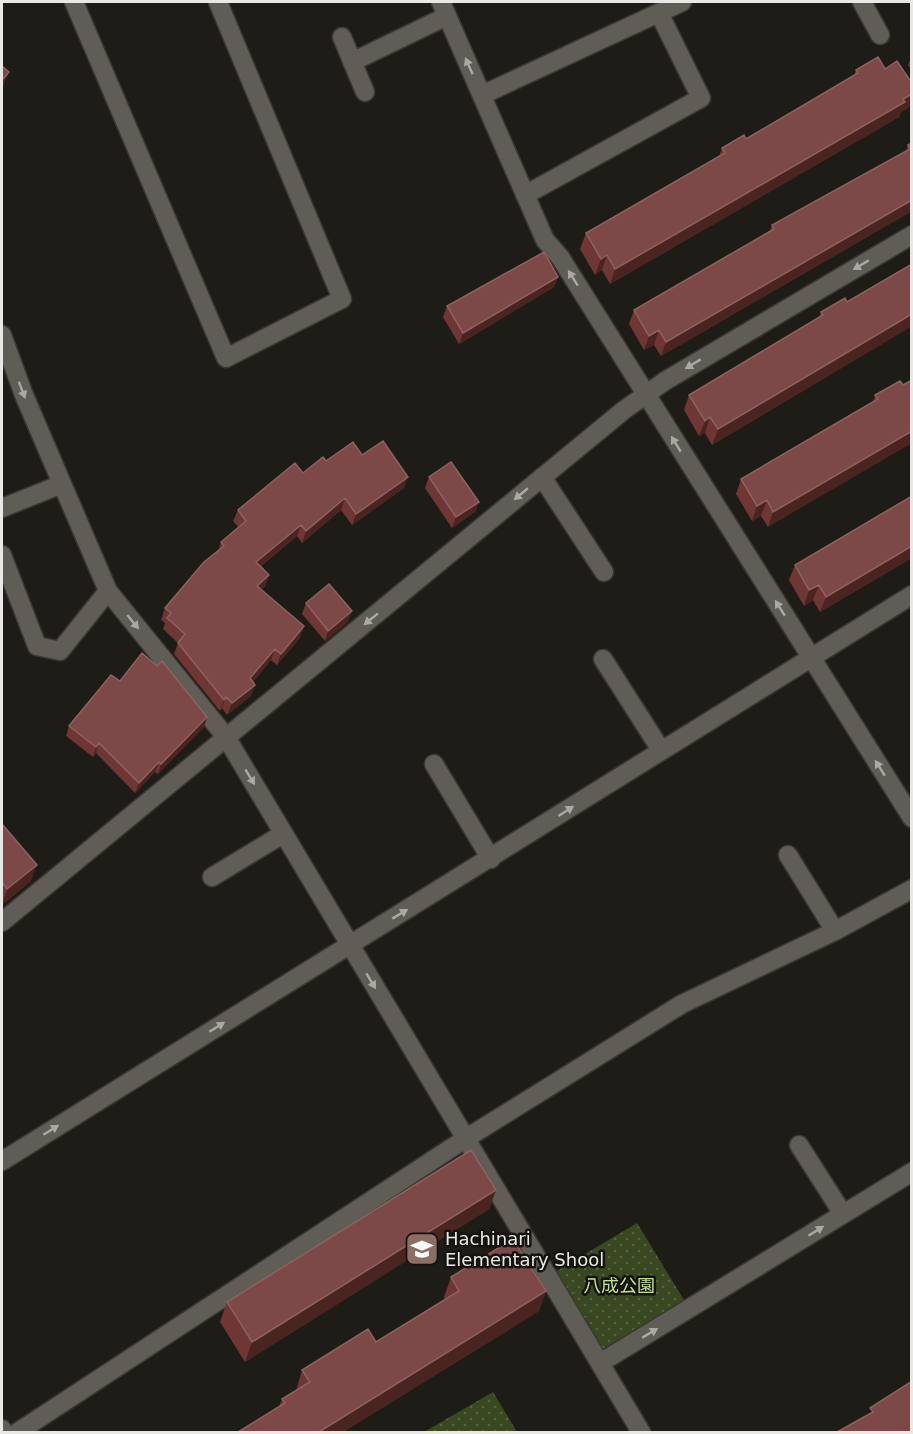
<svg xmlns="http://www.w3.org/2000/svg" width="913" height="1434" font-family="'DejaVu Sans','Noto Sans JP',sans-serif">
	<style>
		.park { fill: url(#park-dots) }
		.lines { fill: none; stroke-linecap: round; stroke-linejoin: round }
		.minor-casing { stroke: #3a3834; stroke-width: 21 }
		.minor { stroke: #5f5d56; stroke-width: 18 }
		.wall { fill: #6f3635 }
		.shaded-wall { fill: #492421 }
		.building { fill: #7c4948; stroke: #8d6260; stroke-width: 1.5 }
		.oneway { fill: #aba9a4 }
		.labels { text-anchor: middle; stroke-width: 5; stroke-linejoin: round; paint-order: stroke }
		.poi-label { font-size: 18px; fill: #e9e8e4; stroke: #14130e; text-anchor: start }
		.park-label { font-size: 18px; fill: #bfe28b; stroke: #14130e }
	</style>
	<defs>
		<pattern id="park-dots" width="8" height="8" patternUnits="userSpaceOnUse" patternTransform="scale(1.5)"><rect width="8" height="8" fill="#394820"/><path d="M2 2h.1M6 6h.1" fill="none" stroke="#566240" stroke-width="1.8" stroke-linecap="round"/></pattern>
	</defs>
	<rect width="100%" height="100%" fill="#1e1c16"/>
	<!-- park -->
	<path class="park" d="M637,1223L684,1300L602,1350L555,1272Z
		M493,1392L517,1432H424Z"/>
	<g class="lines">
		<!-- minor casing -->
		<g class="minor-casing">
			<path id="minor" d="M74,2L226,358L342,299L218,2
				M441,2L545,240L560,257L912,818
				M862,2L880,35
				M342,37L365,92
				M352,62L447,16
				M482,95L682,2
				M525,195L701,98L659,13
				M2,335L24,395L108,591L226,737L641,1432
				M542,477L604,572
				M2,508L62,484
				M2,555L37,646L60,651L108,591
				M603,659L661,750
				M434,764L491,859
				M788,855L835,931
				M212,877L283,834
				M2,922L624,410L665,381L912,235
				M799,1145L843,1214
				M2,1161L912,595
				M600,1363L912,1172
				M2,1429L4,1432
				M18,1432L465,1139L682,1004L835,931L912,889"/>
		</g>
		<!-- minor -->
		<use href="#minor" class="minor"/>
	</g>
	<!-- wall -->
	<path class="wall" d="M912,56V70L908,65Z
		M885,69L912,81V101L908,108L901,112L899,117L610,284L602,270L595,275L580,249L586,233L719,157L722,148L746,139L854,76L856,70Z
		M912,143V211L661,356L654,345L644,350L629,324L634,310L770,231L772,225L906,151L908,145Z
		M912,264V326L712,445L705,433L699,436L684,410L689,395L819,318L821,312L847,302Z
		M558,277L554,287L459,344L443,317L447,306Z
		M900,381L768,527L761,516L752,521L736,494L741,479L873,402L875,395Z
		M362,455L404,488L352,525L341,510L302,543L297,536L261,566L269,575L265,586L261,590L300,638L277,665L271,660L253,682L251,696L227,715L222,708L220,711L174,654L178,643L163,629L165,623L161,620L165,608L218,551L221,542L238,527L233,521L238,510L303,473L326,461Z
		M429,477L479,502L475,512L452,528L425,488Z
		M912,496V558L820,612L813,600L804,606L789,580L795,565Z
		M306,603L348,622L325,641L302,614Z
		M120,681L207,717L204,727L158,774L155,772L135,793L96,753L93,757L66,736L69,726Z
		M2,824L31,881L2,905Z
		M496,1190L489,1209L245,1362L220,1322L227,1302Z
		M451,1277L546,1291L539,1311L343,1432H238L279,1407L282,1399L296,1391L302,1370L376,1342L445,1299L444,1297Z"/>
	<!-- shaded-wall -->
	<path class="shaded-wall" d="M9,72L3,87L2,89V80Z
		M912,90V101L908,108L901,112L899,117L610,284L615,269L903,99Z
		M912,200V211L661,356L666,342Z
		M607,255L602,270L595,275L601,259Z
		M558,277L554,287L459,344L463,333Z
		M912,314V326L712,445L718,429Z
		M659,330L654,345L644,350L649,336Z
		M710,417L705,433L699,436L705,421Z
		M912,431V443L768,527L773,512Z
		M408,477L404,488L352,525L356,514Z
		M345,498L341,510L302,543L306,531Z
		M767,500L761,516L752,521L757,506Z
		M479,502L475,512L452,528L456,517Z
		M301,525L297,536L252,573L256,562Z
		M912,546V558L820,612L826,597Z
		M269,575L265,586L253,598L257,586Z
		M819,585L813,600L804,606L809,590Z
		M352,611L348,622L325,641L328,631Z
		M304,626L300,638L277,665L281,654Z
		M275,649L271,660L246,690L250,678Z
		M255,685L251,696L227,715L232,703Z
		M226,697L222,708L220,711L224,700Z
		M207,717L204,727L158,774L161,764Z
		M99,743L96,753L93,757L96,747Z
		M159,762L155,772L135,793L139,783Z
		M37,865L31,881L2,905L7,889Z
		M496,1190L489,1209L245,1362L252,1342Z
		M546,1291L539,1311L343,1432H319Z"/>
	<!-- building -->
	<path class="building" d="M878,57L885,69L897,61L909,79L912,81V94L903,99L905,102L615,269L607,255L601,259L586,233L725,153L722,148L744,135L746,139L858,73L856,70Z
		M2,66L9,72L2,80Z
		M912,143V200L666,342L659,330L649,336L634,310L774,229L772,225L910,149L908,145Z
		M544,252L558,277L463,333L447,306Z
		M912,264V314L718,429L710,417L705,421L689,395L823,315L821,312L845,298L847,302Z
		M912,380V431L773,512L767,500L757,506L741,479L878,399L875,395L900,381L903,385Z
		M383,441L408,477L356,514L345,498L306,531L301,525L256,562L269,575L257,586L304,626L281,654L275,649L250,678L255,685L232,703L226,697L224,700L178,643L185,634L167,618L171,613L165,608L204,562L224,546L221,542L246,521L238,510L295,463L303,473L323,457L326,461L353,442L362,455Z
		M451,462L479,502L456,517L429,477Z
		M912,496V546L826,597L819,585L809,590L795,565Z
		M329,584L352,611L328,631L306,603Z
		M142,653L157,666L162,661L207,717L161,764L159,762L139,783L99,743L96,747L69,726L111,675L120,681Z
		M2,824L37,865L7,889L2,882Z
		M471,1150L496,1190L252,1342L227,1302Z
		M513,1239L546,1291L319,1432H238L285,1403L282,1399L310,1382L302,1370L368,1329L376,1342L459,1291L451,1277Z
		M912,1381V1432H837L873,1412L870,1408Z"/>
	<!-- one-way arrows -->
	<defs><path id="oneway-solid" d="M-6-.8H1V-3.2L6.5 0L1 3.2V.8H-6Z" transform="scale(1.5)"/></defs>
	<g class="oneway">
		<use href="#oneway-solid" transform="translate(469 66) rotate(-114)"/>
		<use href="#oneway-solid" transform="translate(861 265) rotate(149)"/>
		<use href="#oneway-solid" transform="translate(573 278) rotate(-122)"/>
		<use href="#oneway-solid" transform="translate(693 364) rotate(149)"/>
		<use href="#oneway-solid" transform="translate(22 390) rotate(69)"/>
		<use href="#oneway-solid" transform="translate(676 444) rotate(-122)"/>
		<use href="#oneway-solid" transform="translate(521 494) rotate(140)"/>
		<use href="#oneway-solid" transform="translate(780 608) rotate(-122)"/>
		<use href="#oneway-solid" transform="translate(371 619) rotate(141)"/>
		<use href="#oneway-solid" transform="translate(133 622) rotate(51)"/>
		<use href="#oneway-solid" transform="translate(880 768) rotate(-122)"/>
		<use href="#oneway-solid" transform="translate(250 777) rotate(59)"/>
		<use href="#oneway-solid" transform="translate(566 811) rotate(-33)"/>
		<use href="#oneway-solid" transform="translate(400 914) rotate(-31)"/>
		<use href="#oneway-solid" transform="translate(371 981) rotate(59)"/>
		<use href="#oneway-solid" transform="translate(217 1027) rotate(-32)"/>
		<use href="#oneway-solid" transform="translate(51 1130) rotate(-32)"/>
		<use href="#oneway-solid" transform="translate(816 1231) rotate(-32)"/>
		<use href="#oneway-solid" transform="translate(650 1333) rotate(-31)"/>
	</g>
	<!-- icons -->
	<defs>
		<g id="school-square" transform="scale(1.725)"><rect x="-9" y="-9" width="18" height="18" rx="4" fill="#8d6e63" stroke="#14130e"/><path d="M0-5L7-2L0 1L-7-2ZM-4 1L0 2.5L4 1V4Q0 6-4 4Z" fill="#fff"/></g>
	</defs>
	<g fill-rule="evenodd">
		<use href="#school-square" x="422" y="1249"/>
	</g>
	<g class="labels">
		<!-- poi labels -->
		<g class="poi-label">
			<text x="445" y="1245">Hachinari<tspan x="445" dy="21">Elementary Shool</tspan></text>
		</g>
		<!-- park labels -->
		<g class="park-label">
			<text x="619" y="1292">八成公園</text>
		</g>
	</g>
	<!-- border -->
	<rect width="913" height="1434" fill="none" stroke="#e9e8e4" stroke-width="6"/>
</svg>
